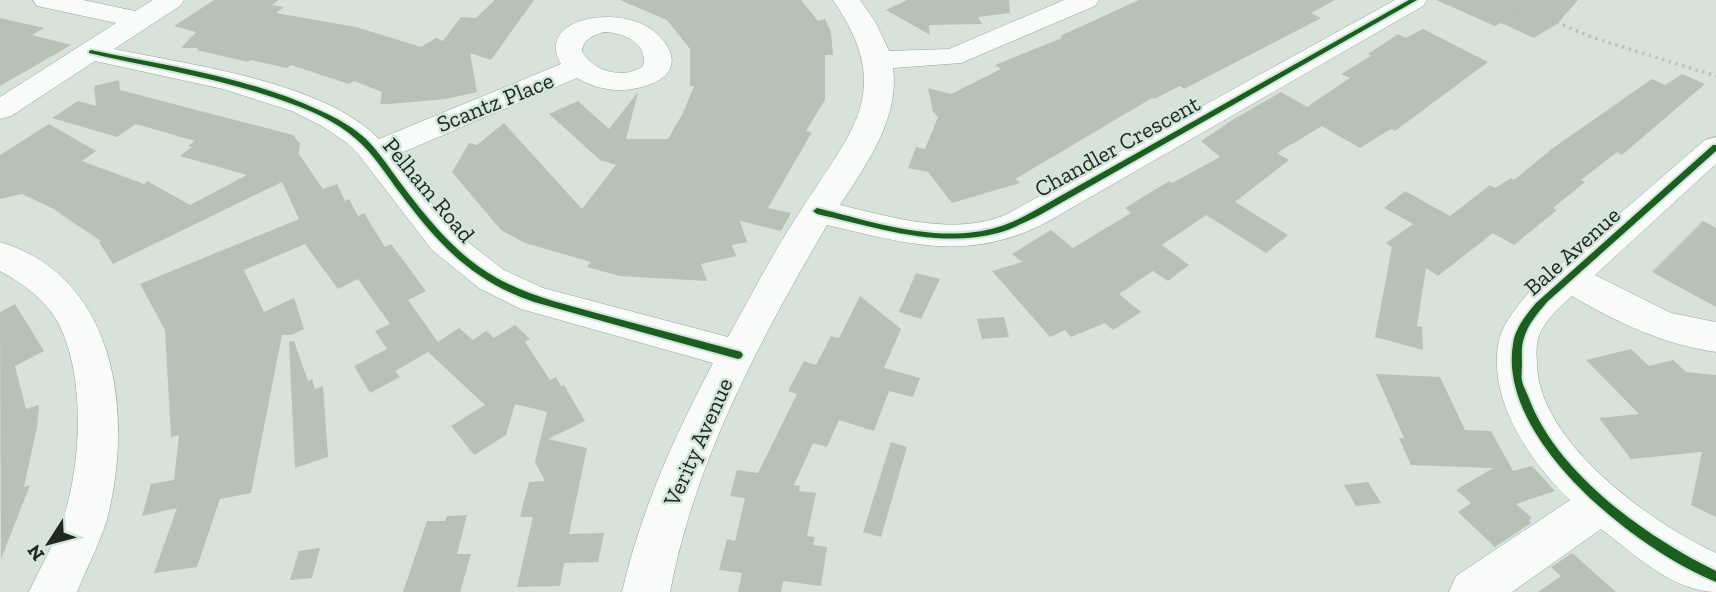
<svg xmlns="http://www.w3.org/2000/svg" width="1716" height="592" font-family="'Zilla Slab',serif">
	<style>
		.building { fill: #b6c2b5 }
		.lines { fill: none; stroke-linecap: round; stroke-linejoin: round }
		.minor-casing { stroke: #98a19b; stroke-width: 1 }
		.path { stroke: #bdc2bf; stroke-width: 3.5; stroke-dasharray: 2.5 4.5; stroke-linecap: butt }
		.minor { fill: #f9fbfa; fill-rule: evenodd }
		.cycleway-casing { stroke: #d2e7da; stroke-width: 4 }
		.cycleway { fill: #1b5e20; fill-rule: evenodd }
		.labels { text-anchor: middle; stroke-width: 5; stroke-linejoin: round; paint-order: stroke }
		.street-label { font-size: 23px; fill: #202823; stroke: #d2e7da }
	</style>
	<rect width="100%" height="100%" fill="#d7e2db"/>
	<!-- building -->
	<path class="building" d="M214,0H279L272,5L284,7L276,13L356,27L421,47L436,38L443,41L461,17L476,18L495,0H534L491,60L470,53L477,92L446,99L389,104H380L382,92L354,81L349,84L291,65L287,68L251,60L248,62L197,50L198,48H181L196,32L174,26Z
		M620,0H801L818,21L825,19L831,32L833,55H825V100L806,131L812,132L768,208L791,213L781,231L740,221L747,242L732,245L736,256L701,264L707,281L620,276L587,267L591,262L525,243L501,230L452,172L469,143L477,145L504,123L582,209L616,165L600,160L549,114L578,101L609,129L638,92L626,139H668L683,113L694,86H690V49L667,20Z
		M907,0H1009L1010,13L978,17L982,24L929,25L930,35L886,10Z
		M1139,0H1335L1311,13L1321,18L1184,89L1180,86L1154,99L1152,98L1015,179L1020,183L952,203L928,172L908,168L916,147L925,149L938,117L933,112L928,88L951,94L1001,69L995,65L1062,38L1060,36Z
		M1436,0H1578L1558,23L1534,38L1501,23L1495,26Z
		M0,18L44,28L32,35L71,45L0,86Z
		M1423,29L1488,62L1395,131L1391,129L1360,148L1322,126L1277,153L1289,160L1235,202L1288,235L1266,253L1206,215L1162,245L1189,265L1168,281L1153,271L1119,294L1141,312L1113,330L1105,323L1071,337L1065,330L1050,337L992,271L1022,262L1012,254L1051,230L1073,248L1131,213L1125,208L1169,181L1172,183L1220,157L1201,141L1234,119L1281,92L1307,107L1350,78L1341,74L1371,56L1368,54L1398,34L1406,38Z
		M1682,74L1705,84L1622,155L1617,152L1581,180L1585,182L1553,208L1557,210L1514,245L1493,233L1438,276L1426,268L1417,326L1422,327L1423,350L1375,337L1392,247L1386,243L1413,224L1384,208L1405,191L1450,216L1490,185L1495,188L1511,178L1514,180L1553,148L1652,79L1665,85Z
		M119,80L120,90L293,135L300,144L299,154L323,189L337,184L345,201L349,199L358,216L364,213L385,247L391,244L426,291L408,300L438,342L459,328L473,340L486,331L494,338L515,325L530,339L525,342L550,380L556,377L561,386L564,385L585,421L548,439L587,448L569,534L604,533L598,562L564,563L560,586L517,587L533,517H520L529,482L545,481L535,462L547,412L515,404L506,435L474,455L451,426L485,405L428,352L395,371L400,377L370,393L354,366L387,349L375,331L390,324L358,279L338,289L305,244L244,270L264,312L294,298L304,329L291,335H282L251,493L220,499L197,567L154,573L177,508L142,516L151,484L174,480L179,435L171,437L165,330L140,284L299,219L282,182L113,264L99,242L101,241L52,208L22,194L0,199V155L49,124L96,151L82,161L144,184L147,181L190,205L247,175L180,156L192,147L188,146L195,141L136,124L117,137L52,118L78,101L96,106L94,86Z
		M1703,221L1716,228V307L1652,272Z
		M916,273L940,279L921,319L899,312Z
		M860,296L901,329L884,368L920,378L913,397L889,391L874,431L839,420L827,447L813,443L794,485L800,486L799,491L816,493L807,536L815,537L813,545L827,547L821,586L783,581L781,592H738L742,573L719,570L727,539L735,541L745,498L730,496L737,470L758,473L797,394L788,391L804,361L816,365L831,336L839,338Z
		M15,304L44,351L15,366L26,409L39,405L37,427L24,487L30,485L1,559L0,312Z
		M1004,317L1009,337L982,339L977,319Z
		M294,341L308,381L312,379L315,389L323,386L328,457L295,468L289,342Z
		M1631,349L1649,366L1673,360L1686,372L1716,375V517L1691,505L1702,452L1631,459L1599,418L1639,414L1586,360Z
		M1376,374L1440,377L1465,430L1491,431L1513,471L1532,466L1555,491L1516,504L1532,518L1529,520L1531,523L1495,547L1458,512L1471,503L1456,490L1493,468L1411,465L1399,438H1404Z
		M891,442L907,447L881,537L863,532Z
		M1368,482L1381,503L1356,506L1344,485Z
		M467,515L457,554H471L460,592H403L427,521H445L447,516Z
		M320,548L312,578L290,580L299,551Z
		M1572,553L1616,592H1538L1561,576L1551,567Z"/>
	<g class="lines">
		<!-- minor casing -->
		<g class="minor-casing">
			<path id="minor" d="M33,0H83L135,11L153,0H184L180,6L114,49C191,65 324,82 379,139L561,64C532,16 630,0 662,39C691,74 649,90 618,90C604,90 589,85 577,78L394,156L456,233L504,270L543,288L728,337C752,294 776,247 803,207C853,129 895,90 833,0H860L876,23L889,51L949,49L1064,0H1099L1095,6L961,63L893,68C900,118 866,165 840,205C892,217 955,237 1007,214L1395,0H1427L1423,6L1047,222C969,263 908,244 827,225C760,340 695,460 670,592H622C641,510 674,437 713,363L521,309L479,288L432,250L359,155L347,143L322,126L292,111L223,89L95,61L11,116L0,119V97L116,23L37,6ZM604,32C622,32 649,43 643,66C624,80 593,72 582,51C584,38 593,36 604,32Z
				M1716,137V164L1595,275L1671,313L1716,322V352C1663,344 1618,323 1572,296C1561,306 1548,317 1541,331C1536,341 1536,352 1537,363C1538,442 1650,522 1716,553V592C1674,592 1634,554 1601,529L1512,592H1449L1456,576L1570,500C1531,463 1489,402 1498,345C1501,325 1518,305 1531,290L1705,140Z
				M0,242C114,276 132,406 110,507C104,537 88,564 77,592H29C40,568 54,544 63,519C82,463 86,371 56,319C42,297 22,283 0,271Z"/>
		</g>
		<!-- path -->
		<path class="path" d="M1505,0L1591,37L1716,76"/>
		<!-- minor -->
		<use href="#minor" class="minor"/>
		<!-- cycleway casing -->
		<g class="cycleway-casing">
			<path id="cycleway" d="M1409,0H1417L1038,216C1025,222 1012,229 998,233C938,249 875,227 817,214L813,211L817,208C874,222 939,245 998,227C1010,224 1021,218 1032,212Z
				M91,50C168,66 249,77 321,111C337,118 353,127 366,139C381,154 392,172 405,189C431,223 458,256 495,277C528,296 564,304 600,314C646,326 692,339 738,351L741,352L743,355L741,358L738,359L534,302C472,281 438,244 400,193C386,175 374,154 356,139C335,120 307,109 281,100C219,78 153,68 89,53V51Z
				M1713,145H1716V151L1547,302C1538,313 1528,324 1524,338C1521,346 1522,356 1522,364C1522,370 1521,376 1522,381C1523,386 1526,391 1528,396C1556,473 1645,536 1716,571V582C1637,550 1497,440 1513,344C1515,328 1527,314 1536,303Z"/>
		</g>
		<!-- cycleway -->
		<use href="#cycleway" class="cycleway"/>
	</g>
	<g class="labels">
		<!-- street labels -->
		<g class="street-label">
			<text transform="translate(495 102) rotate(-22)" y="8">Scantz Place</text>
			<text transform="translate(1117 146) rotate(-29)" y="8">Chandler Crescent</text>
			<text transform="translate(429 190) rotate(50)" y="8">Pelham Road</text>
			<text transform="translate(1572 251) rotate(-42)" y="8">Bale Avenue</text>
			<text transform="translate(698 442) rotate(-66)" y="8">Verity Avenue</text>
		</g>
	</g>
	<!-- north arrow -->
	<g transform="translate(49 543) rotate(234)" stroke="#d2e7da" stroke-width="5" paint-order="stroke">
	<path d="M0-5L12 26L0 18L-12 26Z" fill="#202823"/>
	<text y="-10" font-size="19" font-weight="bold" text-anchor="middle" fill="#202823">N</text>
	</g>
</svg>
